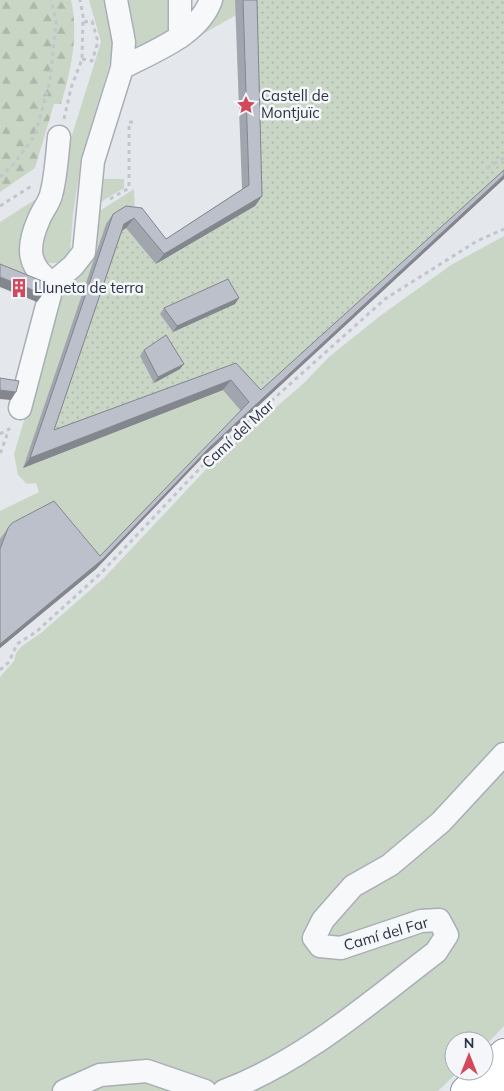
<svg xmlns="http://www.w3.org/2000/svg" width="504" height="1091" font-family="Mulish,sans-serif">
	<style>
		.green { fill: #c9d6c5 }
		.forest { fill: url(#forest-firs) }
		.garden { fill: url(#garden-dots) }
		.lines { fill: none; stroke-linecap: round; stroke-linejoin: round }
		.minor-casing { stroke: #a9aeb7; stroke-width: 25 }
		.highway-casing { stroke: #8b94a3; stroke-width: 30 }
		.path { stroke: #c2c5cb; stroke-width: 3; stroke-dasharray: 4 4; stroke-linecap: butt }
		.minor { stroke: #f7f8fa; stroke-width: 22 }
		.highway { stroke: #fff; stroke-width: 28 }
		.wall { fill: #a1a5ae }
		.shaded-wall { fill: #83868d }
		.building { fill: #bbc0ca; stroke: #83868d }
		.labels { text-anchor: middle; stroke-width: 5; stroke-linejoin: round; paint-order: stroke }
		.poi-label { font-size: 15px; fill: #2b3445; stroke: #f4f6f9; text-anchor: start }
		.street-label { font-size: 15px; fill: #2b3445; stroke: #f4f6f9 }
	</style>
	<defs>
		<pattern id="forest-firs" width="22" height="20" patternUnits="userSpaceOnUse" patternTransform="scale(1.25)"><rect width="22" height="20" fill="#c9d6c5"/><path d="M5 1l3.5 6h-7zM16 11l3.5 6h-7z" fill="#adb8ab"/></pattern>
		<pattern id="garden-dots" width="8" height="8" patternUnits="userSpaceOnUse" patternTransform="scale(1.25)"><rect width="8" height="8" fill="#c9d6c5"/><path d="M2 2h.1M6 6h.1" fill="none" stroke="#adb8ab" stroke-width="1.8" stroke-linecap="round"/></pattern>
	</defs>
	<rect width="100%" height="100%" fill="#e4e7ec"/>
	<!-- green -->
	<path class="green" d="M89,0H104L113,42L111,60L82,156L73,214L70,253L60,263H46L40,255L41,235L101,42Z
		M128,0H174C172,37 163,38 133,55V23Z
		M214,0H235L236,15L201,35L209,24Z
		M101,179H124V188L99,203Z
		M134,189L135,218L112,219L106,225L23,468L223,390L242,412L93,566L0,539V511L39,492L36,483L27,484L18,475L14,454L64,287L98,212Z
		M41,196L29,277L0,275V222Z
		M504,236V1026L484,1047V1041H454V1071H459L438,1091H0V677L14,661L16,653L22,646L41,633L104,578L212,463L304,383L329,357L380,316L451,265Z"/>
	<!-- forest -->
	<path class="forest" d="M0,0H71C79,35 71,71 61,104H54L35,168L0,192Z"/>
	<!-- garden -->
	<path class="garden" d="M250,0H504V174L254,400L229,374L47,441L117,234L126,228L157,264L255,206Z"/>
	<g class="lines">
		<!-- minor casing -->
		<g class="minor-casing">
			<path id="minor" d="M180,0V37
				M122,68C153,51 198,36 211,0
				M59,137C57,156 56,177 51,195C49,203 42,211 39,219C27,246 26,267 53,283L73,266L84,252L93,161L122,68L124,42L116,0
				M20,408L53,283
				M64,1091L100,1075L147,1071L205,1091
				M224,1091C304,1061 369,1003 436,952L447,935L439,920L421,921L341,948L320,946L314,938L323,920L353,886L390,865L441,822L504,754"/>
		</g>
		<!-- highway casing -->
		<g class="highway-casing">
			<path id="highway" d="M465,1091L504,1053
				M497,1091L504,1084"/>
		</g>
		<!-- path -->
		<path class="path" d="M82,59L92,61L98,42L92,21L83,22
			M64,119L71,88L82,59L83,16L80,0
			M487,168L504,158
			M0,177L14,164L35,135L50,81L56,22L51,0
			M110,199L129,188V122H133
			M0,206L33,185
			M0,434L9,429L0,454
			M0,670L9,662L17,644L36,632L101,573L221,446L385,299L477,241L504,229"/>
		<!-- minor -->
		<use href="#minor" class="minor"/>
		<!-- highway -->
		<use href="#highway" class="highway"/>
	</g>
	<!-- wall -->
	<path class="wall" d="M235,0H257L262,196L255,206L156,264L126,228L122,231L54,430L236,363L261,390L202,458L96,569L0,648V539L8,528L100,556L241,411L223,390L23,468L106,224L113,214L126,206L166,239L242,189Z
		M235,304L173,332L160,314L164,308Z
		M144,350L180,369L154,383L140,356Z"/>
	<!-- shaded-wall -->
	<path class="shaded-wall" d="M504,175V179L202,458L96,569L0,648V644L103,559L209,448Z
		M262,196L255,206L156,264L164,254Z
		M134,218L126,228L117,234L124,224Z
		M0,277L43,294L37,302L0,287Z
		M239,298L235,304L173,332L177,326Z
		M184,364L180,369L154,383L158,377Z
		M231,380L223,390L23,468L30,458Z
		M0,390L16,392L11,400L0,399Z"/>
	<!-- building -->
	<path class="building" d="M243,0H257L262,196L164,254L134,218L124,224L54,430L236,363L261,390L504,170V175L209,448L103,559L0,644V549L8,528L12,523L54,501L100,556L249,402L231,380L30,458L113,214L126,206L142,208L166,239L249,185Z
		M0,264L47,283L43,294L0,277Z
		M228,279L239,298L177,326L164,308Z
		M166,335L184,364L158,377L144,350Z
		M0,378L19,381L16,392L0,390Z"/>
	<!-- icons -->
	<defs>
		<g id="sight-bare" transform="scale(1.5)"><path d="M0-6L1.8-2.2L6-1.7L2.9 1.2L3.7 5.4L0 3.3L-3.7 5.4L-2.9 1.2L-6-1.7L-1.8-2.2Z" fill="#d1495b" stroke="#f4f6f9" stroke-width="2.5" paint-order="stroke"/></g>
		<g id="building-bare" transform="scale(1.5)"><path d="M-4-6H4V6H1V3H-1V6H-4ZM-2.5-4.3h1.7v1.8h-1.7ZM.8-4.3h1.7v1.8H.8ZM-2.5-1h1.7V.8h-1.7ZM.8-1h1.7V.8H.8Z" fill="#d1495b" stroke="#f4f6f9" stroke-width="2.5" paint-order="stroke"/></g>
	</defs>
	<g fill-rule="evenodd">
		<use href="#sight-bare" x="246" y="105"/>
		<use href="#building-bare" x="19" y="288"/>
	</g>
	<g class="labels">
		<!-- poi labels -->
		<g class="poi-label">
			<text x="261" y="101">Castell de<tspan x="261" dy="17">Montjuïc</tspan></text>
			<text x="34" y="293">Lluneta de terra</text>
		</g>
		<!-- street labels -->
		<g class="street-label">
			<text transform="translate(238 434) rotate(-43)" y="5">Camí del Mar</text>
			<text transform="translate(386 934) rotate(-16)" y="5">Camí del Far</text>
		</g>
	</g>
	<!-- north arrow -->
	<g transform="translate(469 1056)"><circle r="24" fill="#f4f6f9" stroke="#a4a8b1"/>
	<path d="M0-4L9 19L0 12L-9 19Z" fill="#d1495b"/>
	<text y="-8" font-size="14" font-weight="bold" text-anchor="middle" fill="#2b3445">N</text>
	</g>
</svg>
